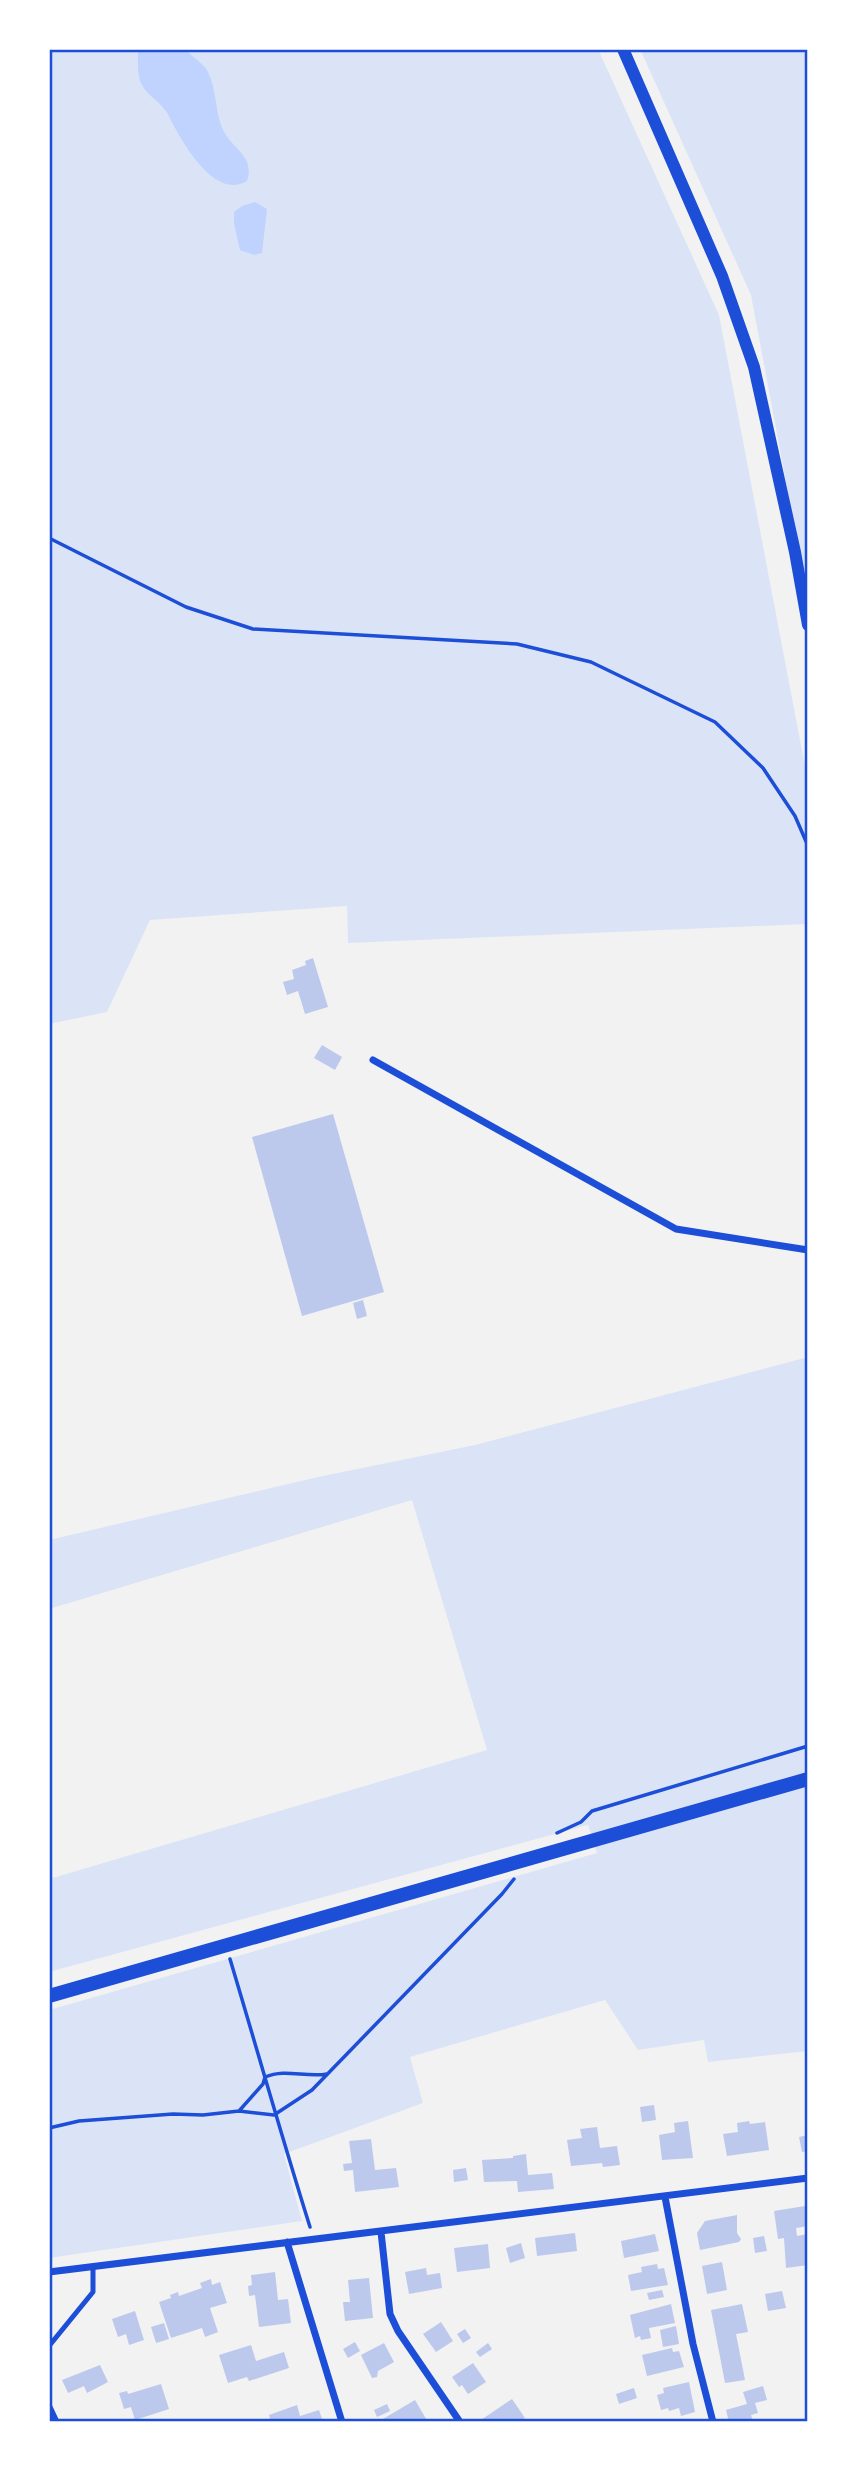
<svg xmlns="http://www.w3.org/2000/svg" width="857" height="2471" font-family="Raleway,sans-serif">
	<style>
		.green { fill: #dbe4f7 }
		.water { fill: #bfd3fe }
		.building { fill: #bdc9ec }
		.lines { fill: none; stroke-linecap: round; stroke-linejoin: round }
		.path { stroke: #1d4ed8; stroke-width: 3.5 }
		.service { stroke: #1d4ed8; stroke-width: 5 }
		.minor { stroke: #1d4ed8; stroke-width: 7 }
		.tertiary { stroke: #1d4ed8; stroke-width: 12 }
		.secondary { stroke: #1d4ed8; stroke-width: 14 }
		.neatline { fill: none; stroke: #1d4ed8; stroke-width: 2.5 }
	</style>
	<rect width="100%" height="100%" fill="#f2f2f2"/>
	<!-- green -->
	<path class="green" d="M49,49H598L719,315L808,782V924L348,943L347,906L150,920L107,1012L49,1024Z
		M640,49H808V600L751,295Z
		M808,1357V2051L708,2062L704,2040L638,2050L605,2000L410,2057L423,2103L284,2154L302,2221L49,2258V2010L597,1853L588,1825L49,1972V1879L487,1750L412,1500L49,1609V1540L318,1477L475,1445Z"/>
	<!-- water -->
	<path class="water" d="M138,49H186C192,58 204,63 208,72C217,90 215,113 223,130C234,151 255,156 247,181C216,200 185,147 173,124C170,120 169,114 165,110C157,99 146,95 140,81C137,72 138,59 138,49Z
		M255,202L267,209L262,253L254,255L240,250L234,224V212L242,206Z"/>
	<!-- building -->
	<path class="building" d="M313,958L328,1007L305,1014L298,991L287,995L283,982L294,979L292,970L306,965L305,961Z
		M322,1045L342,1057L335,1070L314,1058Z
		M333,1114L384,1292L302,1316L252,1137Z
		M363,1300L367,1316L357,1319L353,1303Z
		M654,2105L656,2120L642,2122L640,2107Z
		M688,2121L693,2158L662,2160L659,2135L675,2132L674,2123Z
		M749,2121L750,2124L765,2122L769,2150L727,2156L723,2134L738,2132L737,2123Z
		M597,2127L600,2148L617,2146L620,2165L603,2167L602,2163L571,2166L567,2140L582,2138L580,2129Z
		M808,2135V2151L802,2152L799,2137Z
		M371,2139L375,2170L396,2168L399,2187L355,2192L353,2170L344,2171L343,2164L352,2163L349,2141Z
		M526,2154L528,2175L552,2173L554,2189L518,2192L517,2181L484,2182L482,2160L513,2158V2156Z
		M466,2168L468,2180L454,2182L453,2170Z
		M805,2206L808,2226L796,2228L797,2236L808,2234V2265L786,2268L784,2238L778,2239L774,2211Z
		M737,2215V2233L741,2239L739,2242L700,2250L697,2233L705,2221Z
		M575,2233L577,2251L537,2256L535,2238Z
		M655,2234L659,2251L624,2258L621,2241Z
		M764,2236L767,2251L755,2253L753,2238Z
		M521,2243L525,2258L510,2263L506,2248Z
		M488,2244L490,2268L457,2272L454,2248Z
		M722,2262L727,2290L707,2294L702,2266Z
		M657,2264L658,2269L664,2268L668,2285L631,2291L628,2275L642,2272L641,2267Z
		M426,2268L427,2275L440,2273L442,2288L409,2294L405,2272Z
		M275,2272L278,2300L288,2299L291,2323L259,2327L255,2295L249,2296L248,2286L252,2285L251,2275Z
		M369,2278L373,2318L345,2321L343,2302H350L348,2280Z
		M211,2279L212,2285L220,2282L227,2303L210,2308L218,2332L205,2337L202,2328L171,2338L159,2302L171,2298L170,2295L178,2292L179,2296L202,2288L200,2283Z
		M662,2290L664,2297L649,2300L647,2293Z
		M782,2291L786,2308L768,2311L765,2294Z
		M671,2304L675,2323L649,2328L651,2338L641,2340L640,2336L635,2338L630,2315Z
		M742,2304L748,2332L736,2334L745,2380L725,2383L711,2310Z
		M135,2311L144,2340L129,2345L126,2334L118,2337L112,2319Z
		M441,2322L453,2341L436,2352L423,2334Z
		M164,2323L169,2339L156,2343L151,2327Z
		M676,2326L679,2344L663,2347L660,2330Z
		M465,2329L471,2338L463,2343L457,2334Z
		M355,2342L360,2351L348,2358L343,2349Z
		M384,2343L394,2362L378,2371L377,2377L372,2378L361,2355Z
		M488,2343L492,2349L480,2357L476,2352Z
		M251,2345L256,2361L284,2352L289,2368L249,2381L247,2377L228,2383L219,2355Z
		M672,2348L673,2352L679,2351L684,2367L647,2376L642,2355Z
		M473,2363L486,2382L468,2394L462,2385L459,2387L452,2377Z
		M100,2365L108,2382L87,2393L84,2386L68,2393L62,2380Z
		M689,2382L695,2412L681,2416L679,2408L669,2411L668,2408L661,2410L657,2395L664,2393L663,2388Z
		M161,2384L169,2409L135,2420L131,2407L124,2409L119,2393L127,2391L128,2394Z
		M763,2386L767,2400L755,2403L758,2413L751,2415L753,2422H729L726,2410L747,2404L743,2392Z
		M634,2388L637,2398L619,2404L616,2394Z
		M512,2399L525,2418L518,2422H482L481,2420Z
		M415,2400L428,2422H384L383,2419Z
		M387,2404L390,2411L377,2417L374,2410Z
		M297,2405L300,2416L319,2410L323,2422H271L269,2415Z"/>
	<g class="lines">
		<!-- path -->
		<path class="path" d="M49,538L186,607L253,629L517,644L591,662L715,722L763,768L795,816L808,846
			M557,1833L581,1822L592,1811L808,1746
			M230,1959C257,2049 282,2138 310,2227
			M239,2111L263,2084L265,2077C286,2068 305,2078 327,2074
			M49,2128L79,2121L173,2114L203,2115L239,2111L274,2115L312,2090L502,1894L514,1879"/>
		<!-- service -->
		<path class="service" d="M49,2346L93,2292V2266"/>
		<!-- minor -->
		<path class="minor" d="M373,1060L676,1229L808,1250
			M665,2197L693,2344L713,2422
			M381,2232L390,2314L398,2331L460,2422
			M287,2242L342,2422
			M49,2272L808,2178
			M49,2407L56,2422"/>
		<!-- tertiary -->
		<path class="tertiary" d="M623,49L722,276L754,367L795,552L808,625"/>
		<!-- secondary -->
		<path class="secondary" d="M49,1996L808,1779"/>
	</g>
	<!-- border -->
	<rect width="857" height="2471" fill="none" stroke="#ffffff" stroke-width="102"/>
	<rect x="51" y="51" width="755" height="2369" class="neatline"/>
</svg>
